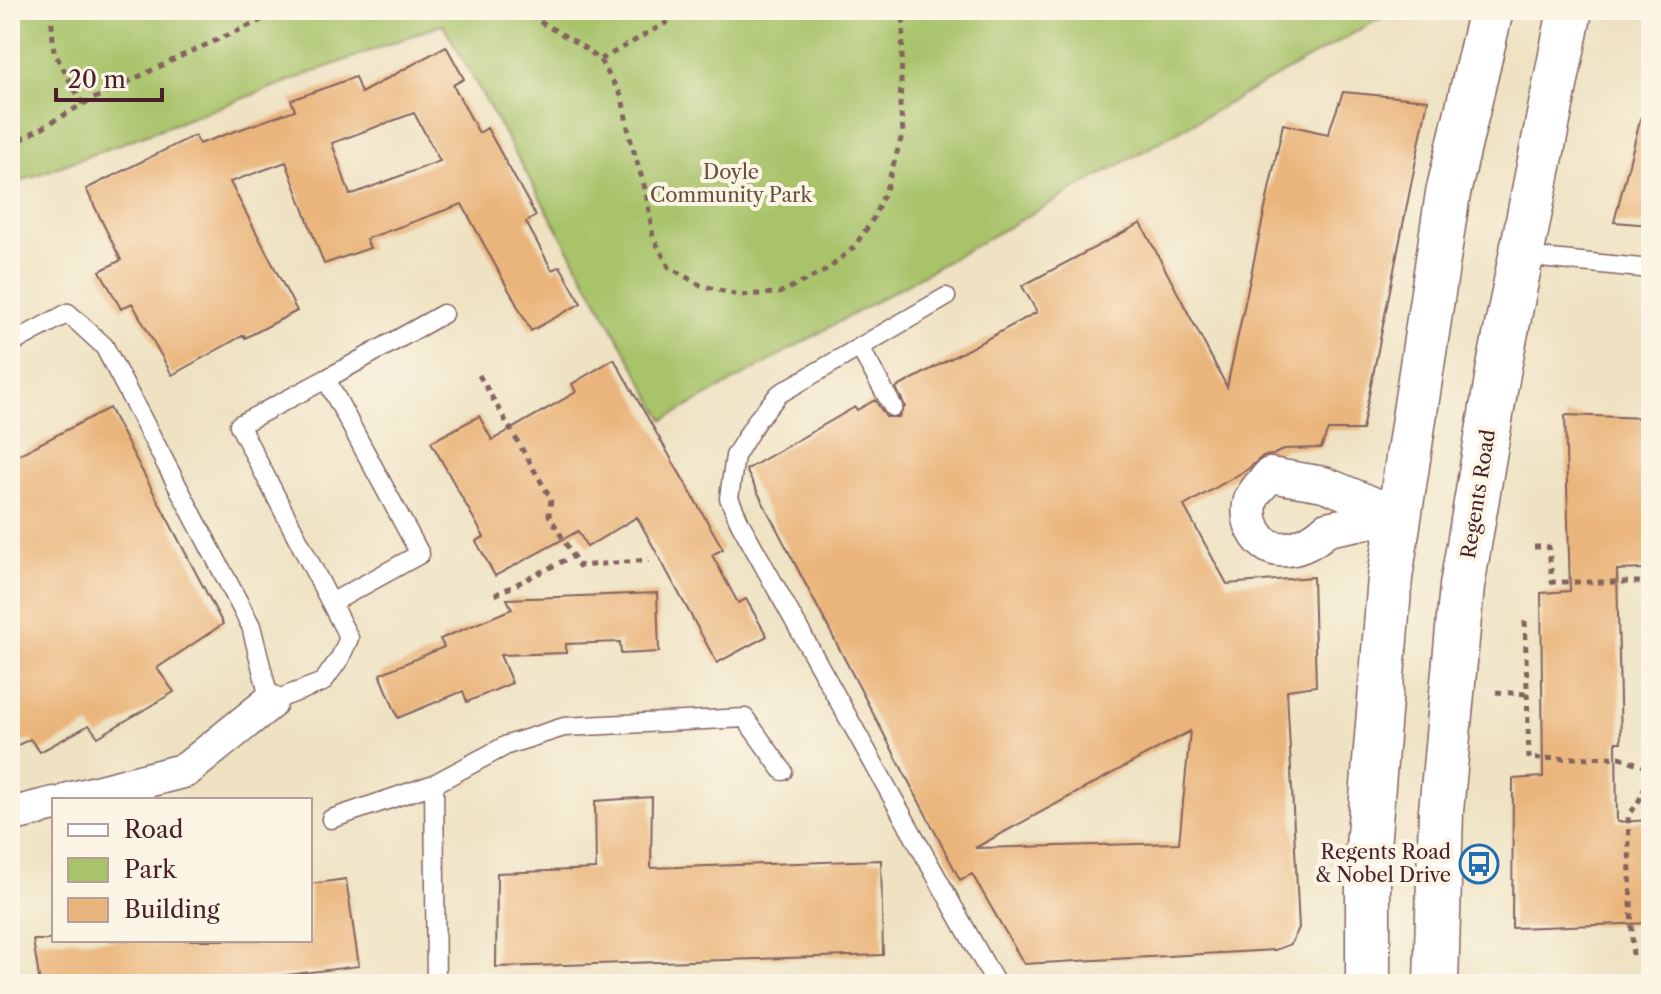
<svg xmlns="http://www.w3.org/2000/svg" width="1661" height="994" font-family="'Libre Caslon Text',serif">
	<style>
		.green { fill: #a8c36a; stroke: #79714a; stroke-width: 2 }
		.building { fill: #eab57c; fill-rule: evenodd }
		.lines { fill: none; stroke-linecap: round; stroke-linejoin: round }
		.service-casing { stroke: #836360; stroke-width: 21 }
		.minor-casing { stroke: #836360; stroke-width: 37 }
		.tertiary-casing { stroke: #836360; stroke-width: 47 }
		.path { stroke: #836360; stroke-width: 5; stroke-dasharray: 6 6; stroke-linecap: butt }
		.service { stroke: #fff; stroke-width: 18 }
		.minor { stroke: #fff; stroke-width: 34 }
		.tertiary { stroke: #fff; stroke-width: 44 }
		.labels { text-anchor: middle; stroke-width: 8; stroke-linejoin: round; paint-order: stroke }
		.park-label { font-size: 20px; fill: #66503e; stroke: #fcf5e5 }
		.street-label { font-size: 20px; fill: #4a1f2b; stroke: #fcf5e5 }
		.poi-label { font-size: 20px; fill: #4a1f2b; stroke: #fcf5e5; text-anchor: end }
	</style>
	<rect width="100%" height="100%" fill="#fcf5e5"/>
	<filter id="ink" filterUnits="userSpaceOnUse"><feTurbulence type="fractalNoise" baseFrequency=".0125" numOctaves="2"/><feDisplacementMap in="SourceGraphic" scale="16" xChannelSelector="R" yChannelSelector="G"/><feConvolveMatrix kernelMatrix="1 2 1 2 8 2 1 2 1" color-interpolation-filters="sRGB"/></filter>
	<filter id="wash" filterUnits="userSpaceOnUse"><feTurbulence type="fractalNoise" baseFrequency=".006" numOctaves="4" result="noise"/><feDisplacementMap in="SourceGraphic" scale="32" xChannelSelector="R" yChannelSelector="G"/><feGaussianBlur stdDeviation="1.8" result="paint"/><feColorMatrix in="noise" values="0 0 0 0 0 0 0 0 0 0 0 0 0 0 0 0 0 1.4 0 .05"/><feComposite in="paint" operator="in"/></filter>
	<g filter="url(#wash)">
		<rect width="100%" height="100%" fill="#eee2c2"/>
		<!-- green -->
		<path class="green" d="M10,10H1395L664,420L443,24L10,185Z"/>
		<g id="blocks">
			<!-- building -->
			<path class="building" d="M446,46L464,79L453,85L479,133L487,128L536,216L526,222L552,270L560,266L581,303L531,331L462,204L366,239L370,248L324,264L286,162L230,182L297,311L245,338L244,335L172,375L132,303L121,309L100,271L121,260L86,189L195,135L199,144L295,110L291,100L355,77L361,93ZM414,113L440,161L350,195L332,143Z
				M1343,92L1428,100L1362,430H1328L1321,448L1284,449L1273,455L1263,456L1248,469L1184,506L1227,584L1313,577L1316,686L1287,690L1299,928L1291,944L1275,950L1024,964L972,874L960,880L746,470L855,407L857,410L875,400L886,417H899L905,406L896,388L1037,312L1022,286L1141,223L1227,387L1283,124L1328,134ZM1190,731L1179,843L975,848Z
				M1641,117L1651,119V225L1614,222Z
				M614,359L723,549L712,555L738,603L746,599L767,636L717,663L637,517L587,547L578,531L495,576L476,541L484,537L431,442L479,416L492,440L576,392L572,384Z
				M109,408L223,624L157,668L174,692L98,737L89,725L40,752L30,739L10,749V459Z
				M1565,415L1645,418L1647,569L1617,570L1621,742H1616L1617,822L1651,820V923L1512,928L1513,779L1543,777L1541,593L1570,591Z
				M657,593L659,652L621,654L620,642L566,644V653L500,655L512,683L467,702L463,691L398,718L380,674L444,647L440,639L512,609L507,599Z
				M652,797L651,868L881,860L883,955L496,967L497,873L596,869L595,801Z
				M346,879L359,966L214,984H40L33,940H310V884Z"/>
		</g>
	</g>
	<g filter="url(#ink)">
		<use href="#blocks" fill-opacity="0" stroke="#836360" stroke-width="2"/>
		<g class="lines">
			<!-- service casing -->
			<g class="service-casing">
				<path id="service" d="M1521,256L1651,269
					M946,297L779,394L757,420L735,456L729,498L740,523L996,984
					M10,344L68,313L104,346L251,626L270,702L323,682L340,658L349,638L239,425L326,379L420,554L331,603
					M860,348L893,407
					M326,379L443,314
					M331,819L434,784
					M436,984L434,784L507,745L564,727L745,718L783,771"/>
			</g>
			<!-- minor casing -->
			<g class="minor-casing">
				<path id="minor" d="M1270,475L1324,484L1399,515L1327,529C1305,549 1270,562 1254,530C1249,520 1248,511 1251,500C1254,491 1264,482 1270,475Z
					M69,800L186,770L270,702
					M10,815L54,804"/>
			</g>
			<!-- tertiary casing -->
			<g class="tertiary-casing">
				<path id="tertiary" d="M1368,984V847L1390,578L1448,193L1491,10
					M1436,984L1441,811L1462,586L1499,367L1570,10"/>
			</g>
			<!-- path -->
			<path class="path" d="M519,10L579,44L600,60L689,10
				M600,60L622,97L630,138L646,192L653,237L669,267L700,285L738,295L779,293L827,270L854,247L873,219L886,190L903,132L900,105L904,10
				M83,104L181,56L284,10
				M10,146L83,104L54,52L51,10
				M479,375L551,499L549,515L579,566L649,560
				M1534,547H1549L1552,582H1645L1651,738
				M495,595L573,556
				M1525,621L1529,759L1620,757L1646,767C1648,787 1641,800 1628,816L1633,961
				M1496,692L1527,694
				M1646,767L1651,742
				M1642,798L1651,802"/>
			<!-- service -->
			<use href="#service" class="service"/>
			<!-- minor -->
			<use href="#minor" class="minor"/>
			<!-- tertiary -->
			<use href="#tertiary" class="tertiary"/>
		</g>
	</g>
	<!-- icons -->
	<defs>
		<g id="bus-ring" transform="scale(2)"><circle r="9.5" fill="#fcf5e5" stroke="#1f6fb2" stroke-width="1.5"/><path d="M-5-6H5V4H4V6H2V4H-2V6H-4V4H-5ZM-3.5-4V0h7V-4ZM-3.5 1.2v1.5H-2V1.2ZM2 1.2v1.5H3.5V1.2Z" fill="#1f6fb2"/></g>
	</defs>
	<g fill-rule="evenodd">
		<use href="#bus-ring" x="1479" y="864"/>
	</g>
	<g class="labels">
		<!-- park labels -->
		<g class="park-label">
			<text x="731" y="179">Doyle<tspan x="731" dy="23">Community Park</tspan></text>
		</g>
		<!-- street labels -->
		<g class="street-label">
			<text transform="translate(1478 494) rotate(-81)" y="7">Regents Road</text>
		</g>
		<!-- poi labels -->
		<g class="poi-label">
			<text x="1451" y="859">Regents Road<tspan x="1451" dy="23">&amp; Nobel Drive</tspan></text>
		</g>
	</g>
	<!-- margin -->
	<rect width="1661" height="994" fill="none" stroke="#fcf5e5" stroke-width="40"/>
	<!-- legend -->
	<rect x="52" y="798" width="260" height="144" fill="#fcf5e5" stroke="#b59f9b" stroke-width="2"/>
	<rect x="68" y="824" width="40" height="12" fill="#ffffff" stroke="#b59f9b" stroke-width="2"/>
	<text x="124" y="838" font-size="24" fill="#4a1f2b">Road</text>
	<rect x="68" y="858" width="40" height="24" fill="#a8c36a" stroke="#b59f9b" stroke-width="2"/>
	<text x="124" y="878" font-size="24" fill="#4a1f2b">Park</text>
	<rect x="68" y="898" width="40" height="24" fill="#eab57c" stroke="#b59f9b" stroke-width="2"/>
	<text x="124" y="918" font-size="24" fill="#4a1f2b">Building</text>
	<!-- scale -->
	<path d="M56 88v12h106v-12" fill="none" stroke="#4a1f2b" stroke-width="4"/>
	<text x="68" y="88" font-size="24" fill="#4a1f2b" stroke="#fcf5e5" stroke-width="6" paint-order="stroke">20 m</text>
</svg>
